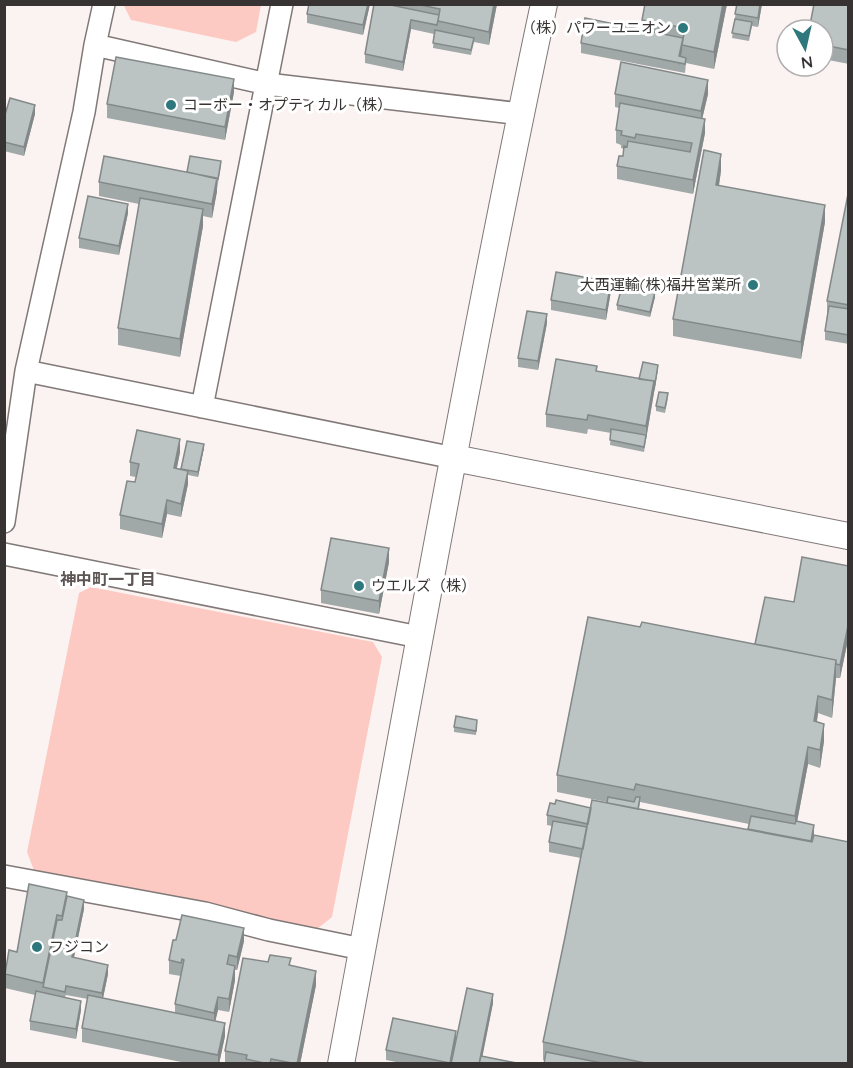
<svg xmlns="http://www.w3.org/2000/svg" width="853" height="1068" font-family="Quicksand,'Noto Sans JP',sans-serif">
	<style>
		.green { fill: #fdcac3 }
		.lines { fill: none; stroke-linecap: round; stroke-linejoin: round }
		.minor-casing { stroke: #807978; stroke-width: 24 }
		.tertiary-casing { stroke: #807978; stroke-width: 28 }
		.minor { stroke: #fff; stroke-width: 21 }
		.tertiary { stroke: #fff; stroke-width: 26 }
		.wall { fill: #a1a8a8; fill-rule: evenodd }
		.shaded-wall { fill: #838888 }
		.building { fill: #bbc3c3; stroke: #838888; stroke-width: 1.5 }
		.poi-dot { fill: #2e787d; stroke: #fff; stroke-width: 2 }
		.labels { text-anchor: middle; stroke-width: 6; stroke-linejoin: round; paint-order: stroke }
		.poi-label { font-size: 15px; fill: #363332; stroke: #fff; text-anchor: start }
		.neighbourhood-label { font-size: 16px; font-weight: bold; fill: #5c5554; stroke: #fff }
	</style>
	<rect width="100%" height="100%" fill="#fbf3f1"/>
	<!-- green -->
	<path class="green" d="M123,4H261V5L256,32L236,42L131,20Z
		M91,587L373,642L382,657L332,917L317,929L35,873L27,852L79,593Z"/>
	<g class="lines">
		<!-- minor casing -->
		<g class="minor-casing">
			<path id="minor" d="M95,45L267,84L521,114
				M26,371L454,458
				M202,407L282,4
				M4,522L26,371L84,112L95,45L104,4
				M4,554L419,637
				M4,876L205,913L269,930L362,949"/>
		</g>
		<!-- tertiary casing -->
		<g class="tertiary-casing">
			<path id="tertiary" d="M454,458L848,536
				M341,1064C407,710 469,356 544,4"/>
		</g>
		<!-- minor -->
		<use href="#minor" class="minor"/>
		<!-- tertiary -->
		<use href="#tertiary" class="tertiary"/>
	</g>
	<!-- wall -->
	<path class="wall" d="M370,4L363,35L307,23V14Z
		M374,4H497L489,45L474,42L471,55L433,48L434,34L411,29L403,71L365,63V54Z
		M727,4L714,69L686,63L685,73L581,53V43L642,29V20Z
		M737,4H762L758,27L752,26L749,41L732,38Z
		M849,4V64L823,59V30Z
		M234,92L225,140L107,118V104Z
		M615,94H708L702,119L705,133L693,194L617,179V166L623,156L624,149L621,148V145L616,143V130L619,108L615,107Z
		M35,114L24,156L4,151V118Z
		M221,166L212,218L203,216V226L180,357L118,345V328L139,204L99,196V182L187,172Z
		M721,171L719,186L825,222L801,359L673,336V319Z
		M849,189V344L825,340V331L827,315V301Z
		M128,213L119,255L79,248V238Z
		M611,291L606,320L551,310V300Z
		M655,297L650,317L617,310V305Z
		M547,323L538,370L518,367V358Z
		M658,369L644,452L610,445L611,433L588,429L587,434L546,427V414L597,371L639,379Z
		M668,398L665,413L656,411V406Z
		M204,448L198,477L188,475V484L181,517L167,514L162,538L120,529V515L135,482L136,477L130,476V462L180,452L177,468L181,469Z
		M389,562L379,614L321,603V590Z
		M849,566V635L840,678H836L832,718L818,713L817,722L824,741L820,768L808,764L797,821L814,834L813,838L849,1064H544V1060H543V1042L565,937L581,858L549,852V842L552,826L547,825V815L591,808L607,803V802L557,792V775L640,627L755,644L794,602ZM640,802L749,824L748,830L639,809Z
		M477,724L476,735L454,732V727Z
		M67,896L84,909L74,958L108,974L103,998L175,1013V1004L181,976L169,974V960L244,941L237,970H235V980L229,1012L218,1010L215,1021L225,1036L219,1064H191L82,1042V1028L88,999L66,995L65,997L81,1010L76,1039L30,1030V1021L35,995L5,988V974L17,952Z
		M268,962L291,965L316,985L300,1064H225V1051Z
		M493,1003L482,1056L522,1064H406L386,1060V1050L456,1039Z"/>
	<!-- shaded-wall -->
	<path class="shaded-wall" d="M368,4H370L363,35V25Z
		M494,4H497L489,45V32Z
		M723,4H727L714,69V52Z
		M760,4H762L758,27V18Z
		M411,20V29L403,71V62Z
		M683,38L682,51L679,66V56Z
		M234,79V92L225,140V127Z
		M708,80V94L701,124V111Z
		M35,105V114L24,156V147Z
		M705,119V133L693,194V180Z
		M721,154V171L716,202V185Z
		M217,178V192L212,218V204Z
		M128,204V213L119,255V246Z
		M825,205V222L801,359V342Z
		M203,209V226L180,357V339Z
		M611,282V291L606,320V310Z
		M655,292V297L650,317V312Z
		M547,314V323L538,370V361Z
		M658,365V369L646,439V426L654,381Z
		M180,439V452L174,481V468Z
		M204,444V448L198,477V472Z
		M188,471V484L181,517V504Z
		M167,500V514L162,538V524Z
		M389,548V562L379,614V601Z
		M849,621V635L840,678V665Z
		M836,660V678L832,718V700Z
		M818,696V713L814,738V721Z
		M824,724V741L820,768V750Z
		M808,747V764L795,833V816Z
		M814,825V834L811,851V841Z
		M84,900V909L72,966V957Z
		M244,928V941L237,970V957Z
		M108,965V974L102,1003V993Z
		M235,966V980L229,1012V999Z
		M316,971V985L300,1064H297Z
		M493,994V1003L481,1064H479Z
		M218,997V1010L214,1027V1013Z
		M81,1001V1010L76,1039V1029Z
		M225,1023V1036L219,1064H218V1055Z
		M456,1031V1040L452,1064H450Z"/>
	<!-- building -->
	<path class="building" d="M309,4H368L363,25L307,14Z
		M374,4H386L439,15L437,25L411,20L403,62L365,54Z
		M416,4H494L489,32L438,21L440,9Z
		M645,4H723L714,52L682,45L685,28L642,20Z
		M737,4H760L758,18L735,14Z
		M814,4H849V50L823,45V30H809Z
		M585,18L683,38L679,56L686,58L685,64L581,43Z
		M735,19L752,22L749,36L732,33Z
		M435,30L474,38L471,50L433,43Z
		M116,57L234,79L225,127L107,104Z
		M621,62L708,80L701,111L615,94Z
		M10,98L35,105L24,147L4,142V118Z
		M620,103L705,119L693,180L617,166L619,156H623L624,146L627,147L628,141L690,152L692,143L636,134L635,138L621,135L622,131L616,130Z
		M704,150L721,154L716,185L825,205L801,342L673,319Z
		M104,156L217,178L212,204L99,182Z
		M190,156L221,161L218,179L187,172Z
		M849,189V305L827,301Z
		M88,196L128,204L119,246L79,238Z
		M140,198L203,209L180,339L118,328Z
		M556,272L611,282L606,310L551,300Z
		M622,286L655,292L650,312L617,305Z
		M829,306L849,309V335L825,331Z
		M527,311L547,314L538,361L518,358Z
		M556,359L597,366L596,371L654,381L646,426L588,415L587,420L546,414Z
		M643,362L658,365L654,390V381L639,379Z
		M659,392L668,393L665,408L656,406Z
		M611,429L646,435L644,447L610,440Z
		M137,430L180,439L174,468L188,471L181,504L167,500L162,524L120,515L127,481L135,482L139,464L130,462Z
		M187,441L204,444L198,472L181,469Z
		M331,538L389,548L379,601L321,590Z
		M802,557L849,566V621L840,665L836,664V660L755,644L765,597L794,602Z
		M588,617L640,627L642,622L836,660L832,700L818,696L814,721L824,724L820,750L808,747L795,816L640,785L636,784L634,790L557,775Z
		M456,716L477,720L476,731L454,727Z
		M608,797L634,802L636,797H640L638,809L607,803Z
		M556,800L591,808L588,824L547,815L550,803L555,804Z
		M592,800L812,842L814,835L849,842V1064H650L543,1042L565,937Z
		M751,816L795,824L796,821L814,825L811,841L748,829Z
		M553,821L587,827L583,849L549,842Z
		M29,884L67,892L62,916L57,915L43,983L5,974L9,950L17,952Z
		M67,896L84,900L72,957L108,965L102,993L66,986L65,992L43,987L57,920H62Z
		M182,915L244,928L237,957L229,955L227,964L235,966L229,999L218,997L214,1013L175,1004L184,960L182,959L181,963L169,960L173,940H176Z
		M270,955L291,958L289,965L316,971L297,1064L271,1059L270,1064H269L246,1059L247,1055L225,1051L243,958L268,962Z
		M467,988L493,994L479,1064H451Z
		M36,991L81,1001L76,1029L30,1021Z
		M88,995L225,1023L218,1055L82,1028Z
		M393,1018L456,1031L450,1063L386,1050Z
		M546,1052L607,1064H544Z
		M481,1056L522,1064H479Z"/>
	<!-- markers -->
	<g class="poi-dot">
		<circle cx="683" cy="28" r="6"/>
		<circle cx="171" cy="105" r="6"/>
		<circle cx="753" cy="285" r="6"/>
		<circle cx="359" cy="586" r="6"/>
		<circle cx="37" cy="947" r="6"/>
	</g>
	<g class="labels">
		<!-- poi labels -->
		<g class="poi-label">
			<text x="671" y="33" text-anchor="end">（株）パワーユニオン</text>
			<text x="183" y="110">コーボー・オプティカル（株）</text>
			<text x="741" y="290" text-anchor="end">大西運輸(株)福井営業所</text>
			<text x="371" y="591">ウエルズ（株）</text>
			<text x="49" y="952">フジコン</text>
		</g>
		<!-- neighbourhood labels -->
		<g class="neighbourhood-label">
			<text x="108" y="585">神中町一丁目</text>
		</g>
	</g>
	<!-- border -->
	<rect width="853" height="1068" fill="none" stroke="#363332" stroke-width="12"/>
	<!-- north arrow -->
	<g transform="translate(805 48) rotate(172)"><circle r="28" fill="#ffffff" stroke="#afadad" stroke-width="1.5"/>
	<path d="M0-4.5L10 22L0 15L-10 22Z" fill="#2e787d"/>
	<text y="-9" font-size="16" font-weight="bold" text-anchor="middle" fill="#363332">N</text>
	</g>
</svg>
